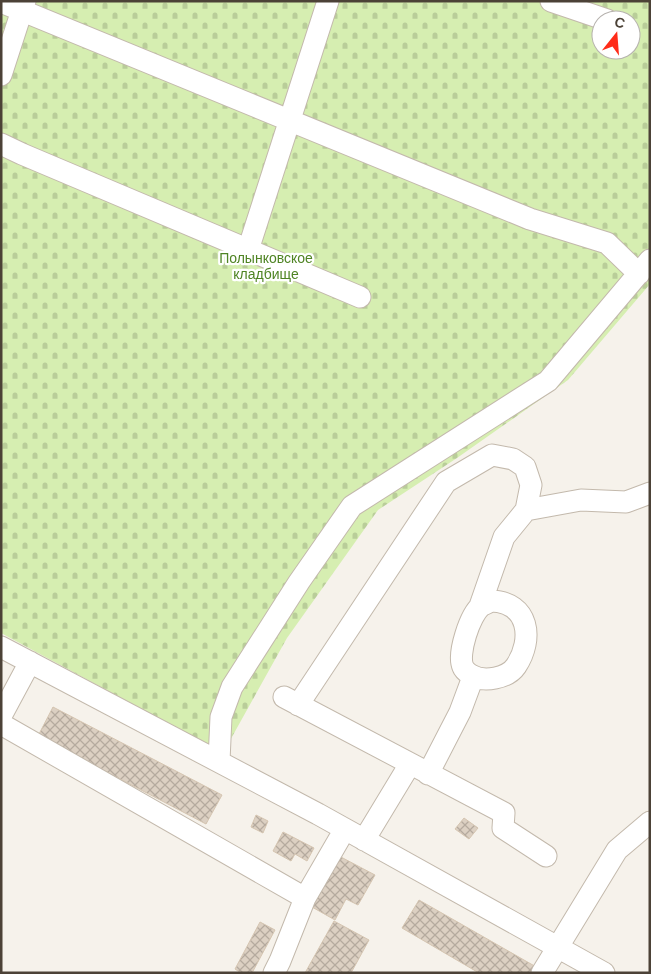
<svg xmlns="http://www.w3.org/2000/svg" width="651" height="974" font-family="Barlow,sans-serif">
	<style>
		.cemetery { fill: url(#cemetery-stones); fill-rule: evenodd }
		.building { fill: url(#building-cross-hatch); stroke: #d5c5b1 }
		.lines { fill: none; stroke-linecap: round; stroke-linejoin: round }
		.minor-casing { stroke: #c3b9ac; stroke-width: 23 }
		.minor { stroke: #fff; stroke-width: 21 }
		.labels { text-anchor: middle; stroke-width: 4.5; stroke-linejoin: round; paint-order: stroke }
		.park-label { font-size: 14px; fill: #4f8424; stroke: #fff }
	</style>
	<defs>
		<pattern id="cemetery-stones" width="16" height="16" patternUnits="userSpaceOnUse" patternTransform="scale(1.25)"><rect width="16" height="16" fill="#d6eeb1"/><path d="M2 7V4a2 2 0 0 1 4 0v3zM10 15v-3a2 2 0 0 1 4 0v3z" fill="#b9cd99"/></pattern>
		<pattern id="building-cross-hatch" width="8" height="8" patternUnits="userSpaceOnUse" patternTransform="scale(1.25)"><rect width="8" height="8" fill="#dcd0c2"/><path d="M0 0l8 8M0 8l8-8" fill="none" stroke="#b5aa9e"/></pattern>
	</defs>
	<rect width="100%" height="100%" fill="#f6f2eb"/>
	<!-- cemetery -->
	<path class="cemetery" d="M1,1H650V284L568,380L457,458L378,510L287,638L223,753L1,633ZM601,20H631V50H601Z"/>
	<!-- building -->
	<path class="building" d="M53,707L222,795L206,824L38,736Z
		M256,815L268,821L263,833L251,827Z
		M464,818L478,828L469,839L455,829Z
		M283,832L314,848L307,861L295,854L291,861L273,851Z
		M339,856L375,875L358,905L346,899L335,920L312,907Z
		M419,900L538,968L536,973H479L402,928Z
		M334,921L369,940L351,973H305Z
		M260,922L275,930L252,973H241L235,969Z"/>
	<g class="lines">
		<!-- minor casing -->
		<g class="minor-casing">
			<path id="minor" d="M551,1L607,20
				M1,2L530,219L607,243L639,274
				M1,75L25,1
				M1,144L22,154L360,297
				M248,250L328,1
				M491,601C529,602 534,639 516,666C508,678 484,683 471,675C468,673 464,670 463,667C457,654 470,615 481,606C484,604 488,603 491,601Z
				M480,606L504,537L526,510L581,500L626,502L650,493
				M1,647L318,814L604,973
				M284,697L504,813L503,828L546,856
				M298,705L446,482L492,455L513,459L525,467L531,485L526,510
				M1,716L30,662
				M1,724L305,898
				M219,761L221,717L232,687L299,582L352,506L548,381L650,260
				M428,774L460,712L473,677
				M364,840L410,764
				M274,973L280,961L305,898L345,829
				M542,973L617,850L650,822"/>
		</g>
		<!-- minor -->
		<use href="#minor" class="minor"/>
	</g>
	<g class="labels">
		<!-- park labels -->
		<g class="park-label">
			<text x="266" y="263">Полынковское<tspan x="266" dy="16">кладбище</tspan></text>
		</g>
	</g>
	<!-- border -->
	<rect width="651" height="974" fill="none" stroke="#4c4237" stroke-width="5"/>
	<!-- north arrow -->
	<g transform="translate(616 35) rotate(17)"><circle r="24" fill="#ffffff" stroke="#b7b3af"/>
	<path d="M0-4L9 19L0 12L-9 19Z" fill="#ff2c19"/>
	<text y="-8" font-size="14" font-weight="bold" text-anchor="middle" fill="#4c4237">С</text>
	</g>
</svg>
